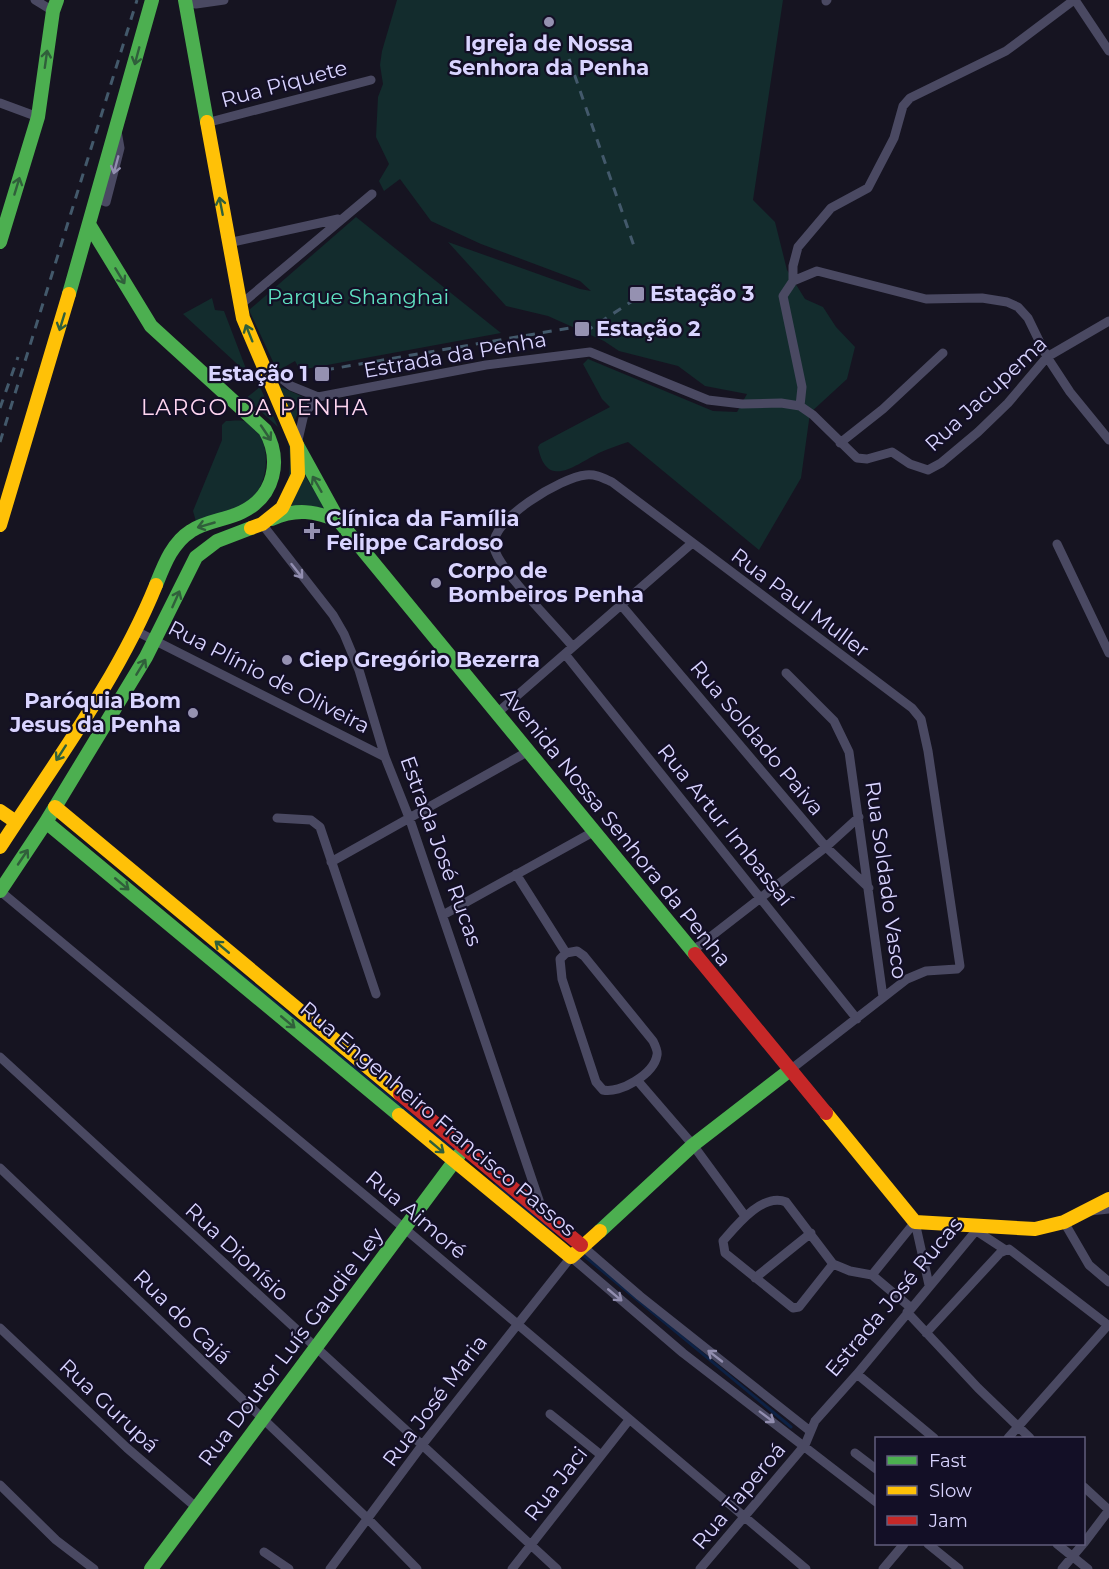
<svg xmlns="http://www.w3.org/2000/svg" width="1109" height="1569" font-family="Montserrat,sans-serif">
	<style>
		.green { fill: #132c2d }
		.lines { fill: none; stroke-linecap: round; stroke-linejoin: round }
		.stream { stroke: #0d2144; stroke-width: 3 }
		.street { stroke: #4a4962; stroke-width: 9 }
		.fast { stroke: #4caf50; stroke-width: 14 }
		.slow { stroke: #ffc107; stroke-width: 14 }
		.jam { stroke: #c62828; stroke-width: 14 }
		.rail { stroke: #43596b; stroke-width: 3; stroke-dasharray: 9 8; stroke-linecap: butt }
		.oneway { stroke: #305f3b }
		.oneway2 { stroke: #928eb0 }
		.poi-dot { fill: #9591b1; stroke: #130f26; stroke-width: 2 }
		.labels { text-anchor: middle; stroke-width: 4.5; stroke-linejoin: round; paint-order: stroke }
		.poi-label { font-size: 21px; font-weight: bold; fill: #d9d4ff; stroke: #130f26; text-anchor: start }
		.street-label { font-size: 21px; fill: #d9d4ff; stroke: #130f26 }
		.park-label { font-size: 21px; fill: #5fe0c0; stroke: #130f26 }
		.neighbourhood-label { font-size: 22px; letter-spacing: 1.5px; fill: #ffd6f0; stroke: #130f26 }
	</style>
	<rect width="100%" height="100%" fill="#161421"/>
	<!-- green -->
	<path class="green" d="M397,0H783L753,200L775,222L787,270L805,299L823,307L836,327L855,347L847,379L810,413L801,478L759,550L628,442C619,445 610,448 601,452C577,463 547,492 538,447L540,444L610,407L602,399L583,364L588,359L713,411L737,412L747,394L705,386L678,366L619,351L604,341L548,316L506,306L448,242L580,289L591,291L580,281L481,244L431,221L400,179L384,191L379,181L389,164L376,137L378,97L383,84L380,65L382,51Z
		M356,217L501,333L300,370L295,361L281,369L275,366L249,310Z
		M212,298L215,310L224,311L248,374L183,314Z
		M264,367L281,387L310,400C268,435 309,483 333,516L278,505C305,459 280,413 264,367Z
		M260,387L278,427L246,398Z
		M226,421C233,421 243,419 249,423C271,437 270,477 255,495C242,511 216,517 197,525L193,511L222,440V425Z"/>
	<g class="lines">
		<!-- stream -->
		<path class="stream" d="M206,946L456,1152
			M495,1185L554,1231
			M582,1254L791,1427"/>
		<!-- street -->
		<path class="street" d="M35,0L53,11
			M1075,0L1109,51
			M826,1L827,0
			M185,2L196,4L224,0
			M0,103L38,117
			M206,123L371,80
			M96,198L106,202L120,148L117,131
			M228,243L338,219
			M793,281V266L798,247L831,208L868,188L894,138L903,106L910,98L1006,51L1074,0
			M240,305L372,194
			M263,364L291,386L318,397L486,365L590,352L708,400L742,404L781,403L800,406L802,387L783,296L793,281L817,271L926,299L982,298L1007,302L1018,307L1028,318L1047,357L1070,392L1109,440
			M800,406L813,415L857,458L867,459L892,452L910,464L928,470L941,463L978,432L1008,403L1047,357L1109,321
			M298,440L304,414L318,397
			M840,443L883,409L943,353
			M262,524L333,615L344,634L359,670L385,757L410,820L543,1212
			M1057,544L1109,653
			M622,606L826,847L869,888
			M136,631L385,757
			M573,647C557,627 497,568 494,547C489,520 562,477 586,475C596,474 603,478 612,482L912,708L921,719L928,751L960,966L957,969L926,971L907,979L790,1070
			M565,654L857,1019
			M786,673L834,721L849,752L883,997
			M496,714L691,544
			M277,818L311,820L320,827L376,994
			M331,862L527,752
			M516,874L566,953
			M0,891L404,1228L806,1569
			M443,915L593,832
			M577,951L584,956L653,1041C655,1045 658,1051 657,1055C654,1074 620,1094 603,1090L596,1082L562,979L560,959L566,953Z
			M691,952L826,847L859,817
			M0,1057L557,1569
			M637,1080L693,1145L745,1216
			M0,1168L369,1520L417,1569
			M1090,1211L1109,1209
			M915,1222L929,1285
			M1064,1222L1089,1265L1109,1282
			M975,1230L1004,1249
			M581,1245L640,1296L810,1431
			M833,1264L799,1307L793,1308L725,1253L723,1241C736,1226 763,1192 786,1202L833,1264L850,1271L872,1275L910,1307
			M872,1275L915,1222
			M755,1278L811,1233
			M907,1312L978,1388L1030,1438
			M0,1328L127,1448L197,1508
			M926,1333L1000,1253L1009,1249L1109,1326
			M857,1374L934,1438
			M550,1414L601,1455
			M1008,1438L1108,1325
			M855,1453L876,1469
			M0,1485L56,1540L94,1569
			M1084,1487L1109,1510
			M1084,1543L1109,1510
			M928,1544L959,1569
			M1057,1544L1088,1569
			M264,1552L289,1569
			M330,1569L423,1444L571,1257L683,1353L876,1502
			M512,1569L629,1420
			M700,1569L805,1445L815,1421L857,1374L979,1227
			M883,1569L904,1544
			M1062,1569L1083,1544"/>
		<!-- fast -->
		<path class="fast" d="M185,0L207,122
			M90,226L151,326L265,430C282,460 275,496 242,512C226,520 206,521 191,531C172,543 164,565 156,585
			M0,242L38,117L53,11L57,0
			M69,294L152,0
			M297,445L339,521
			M272,519C296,508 315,511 339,521L695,954
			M46,822L399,1115
			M0,891L46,822L146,657L196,557L217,541L251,528
			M600,1231L693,1145L790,1070
			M151,1569L459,1155"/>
		<!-- slow -->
		<path class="slow" d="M207,122L243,318L297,445L298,475L282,508L262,524L251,528
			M0,525L69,294
			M55,807L400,1094
			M0,811L16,822
			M0,847C55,762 118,679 156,585
			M826,1113L915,1222L1035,1229L1064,1222L1109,1199
			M399,1115L571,1257L600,1231"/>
		<!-- jam -->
		<path class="jam" d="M695,954L826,1113
			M400,1094L581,1245"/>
		<!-- rail -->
		<path class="rail" d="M569,59L634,246
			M585,332L640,296
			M325,370L581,326
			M0,408L18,357
			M0,442L137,0"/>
	</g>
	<!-- one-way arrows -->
	<defs><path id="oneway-shaft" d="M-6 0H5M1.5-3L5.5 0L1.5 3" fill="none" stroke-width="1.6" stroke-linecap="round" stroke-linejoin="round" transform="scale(1.5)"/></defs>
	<g class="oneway">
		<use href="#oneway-shaft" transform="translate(137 56) rotate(105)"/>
		<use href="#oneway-shaft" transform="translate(46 59) rotate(-82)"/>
		<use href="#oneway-shaft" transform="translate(17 186) rotate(-73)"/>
		<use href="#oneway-shaft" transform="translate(221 206) rotate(-101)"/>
		<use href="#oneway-shaft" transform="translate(120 276) rotate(59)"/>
		<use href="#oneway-shaft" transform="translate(62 322) rotate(107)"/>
		<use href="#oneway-shaft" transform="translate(249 333) rotate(-112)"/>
		<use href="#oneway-shaft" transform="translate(266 433) rotate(56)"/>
		<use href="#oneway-shaft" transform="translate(317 484) rotate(-120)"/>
		<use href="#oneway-shaft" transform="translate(206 525) rotate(164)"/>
		<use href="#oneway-shaft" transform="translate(176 599) rotate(-66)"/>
		<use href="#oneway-shaft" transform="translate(141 667) rotate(-59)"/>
		<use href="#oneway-shaft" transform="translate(61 753) rotate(123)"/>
		<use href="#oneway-shaft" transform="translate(23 857) rotate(-56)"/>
		<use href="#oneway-shaft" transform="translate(122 884) rotate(40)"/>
		<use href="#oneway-shaft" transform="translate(222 947) rotate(-140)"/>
		<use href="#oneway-shaft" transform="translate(288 1022) rotate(40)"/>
		<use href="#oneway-shaft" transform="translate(437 1147) rotate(40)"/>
	</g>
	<g class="oneway2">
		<use href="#oneway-shaft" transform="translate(116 165) rotate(105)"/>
		<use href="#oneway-shaft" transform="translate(297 571) rotate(52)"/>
		<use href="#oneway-shaft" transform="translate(615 1295) rotate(40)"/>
		<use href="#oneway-shaft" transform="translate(715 1356) rotate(-142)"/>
		<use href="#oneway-shaft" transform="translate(767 1417) rotate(37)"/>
	</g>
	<!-- markers -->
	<g class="poi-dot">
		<circle cx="549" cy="22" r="6"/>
		<rect x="629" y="286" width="16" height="16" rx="3"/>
		<rect x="574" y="321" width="16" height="16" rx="3"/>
		<rect x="314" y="366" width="16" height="16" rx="3"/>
		<path d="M309 522h6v6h6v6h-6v6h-6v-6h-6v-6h6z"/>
		<circle cx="436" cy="583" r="6"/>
		<circle cx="287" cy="660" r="6"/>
		<circle cx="193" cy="713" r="6"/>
	</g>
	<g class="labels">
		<!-- poi labels -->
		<g class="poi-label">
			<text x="549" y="51" text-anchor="middle">Igreja de Nossa<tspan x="549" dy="24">Senhora da Penha</tspan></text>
			<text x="650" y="301">Estação 3</text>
			<text x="596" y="336">Estação 2</text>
			<text x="308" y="381" text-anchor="end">Estação 1</text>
			<text x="326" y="526">Clínica da Família<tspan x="326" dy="24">Felippe Cardoso</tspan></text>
			<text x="448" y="578">Corpo de<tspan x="448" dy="24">Bombeiros Penha</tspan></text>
			<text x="299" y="667">Ciep Gregório Bezerra</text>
			<text x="181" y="708" text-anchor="end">Paróquia Bom<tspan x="181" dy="24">Jesus da Penha</tspan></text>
		</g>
		<!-- street labels -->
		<g class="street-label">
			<text transform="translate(284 84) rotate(-15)" y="7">Rua Piquete</text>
			<text transform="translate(455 355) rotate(-10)" y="7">Estrada da Penha</text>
			<text transform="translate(986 394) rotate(-43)" y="7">Rua Jacupema</text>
			<text transform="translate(800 603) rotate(37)" y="7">Rua Paul Muller</text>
			<text transform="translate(269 677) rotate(27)" y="7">Rua Plínio de Oliveira</text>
			<text transform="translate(757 738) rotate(50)" y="7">Rua Soldado Paiva</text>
			<text transform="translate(725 825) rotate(51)" y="7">Rua Artur Imbassaí</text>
			<text transform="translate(616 827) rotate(51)" y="7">Avenida Nossa Senhora da Penha</text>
			<text transform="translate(441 851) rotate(70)" y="7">Estrada José Rucas</text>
			<text transform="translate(886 880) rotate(82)" y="7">Rua Soldado Vasco</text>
			<text transform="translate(438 1119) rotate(40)" y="7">Rua Engenheiro Francisco Passos</text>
			<text transform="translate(416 1215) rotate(40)" y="7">Rua Aimoré</text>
			<text transform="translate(237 1252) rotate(43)" y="7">Rua Dionísio</text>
			<text transform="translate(894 1297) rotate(-50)" y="7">Estrada José Rucas</text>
			<text transform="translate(182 1317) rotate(44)" y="7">Rua do Cajá</text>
			<text transform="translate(291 1347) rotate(-53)" y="7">Rua Doutor Luís Gaudie Ley</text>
			<text transform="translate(435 1401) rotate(-53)" y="7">Rua José Maria</text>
			<text transform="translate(109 1406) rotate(43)" y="7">Rua Gurupá</text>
			<text transform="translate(556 1484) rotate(-52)" y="7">Rua Jaci</text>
			<text transform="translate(739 1496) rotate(-50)" y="7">Rua Taperoá</text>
		</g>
		<!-- park labels -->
		<g class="park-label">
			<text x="358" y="304">Parque Shanghai</text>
		</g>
		<!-- neighbourhood labels -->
		<g class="neighbourhood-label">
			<text x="255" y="415">LARGO DA PENHA</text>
		</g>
	</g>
	<!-- legend -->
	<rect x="875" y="1437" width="210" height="108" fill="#130f26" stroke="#625e7d" stroke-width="1.5"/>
	<rect x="887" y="1456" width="30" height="9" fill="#4caf50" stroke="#625e7d" stroke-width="1.5"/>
	<text x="929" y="1467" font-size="18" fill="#d9d4ff">Fast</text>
	<rect x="887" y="1486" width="30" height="9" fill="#ffc107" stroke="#625e7d" stroke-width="1.5"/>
	<text x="929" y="1497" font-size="18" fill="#d9d4ff">Slow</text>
	<rect x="887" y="1516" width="30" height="9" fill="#c62828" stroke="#625e7d" stroke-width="1.5"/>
	<text x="929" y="1527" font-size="18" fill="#d9d4ff">Jam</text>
</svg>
